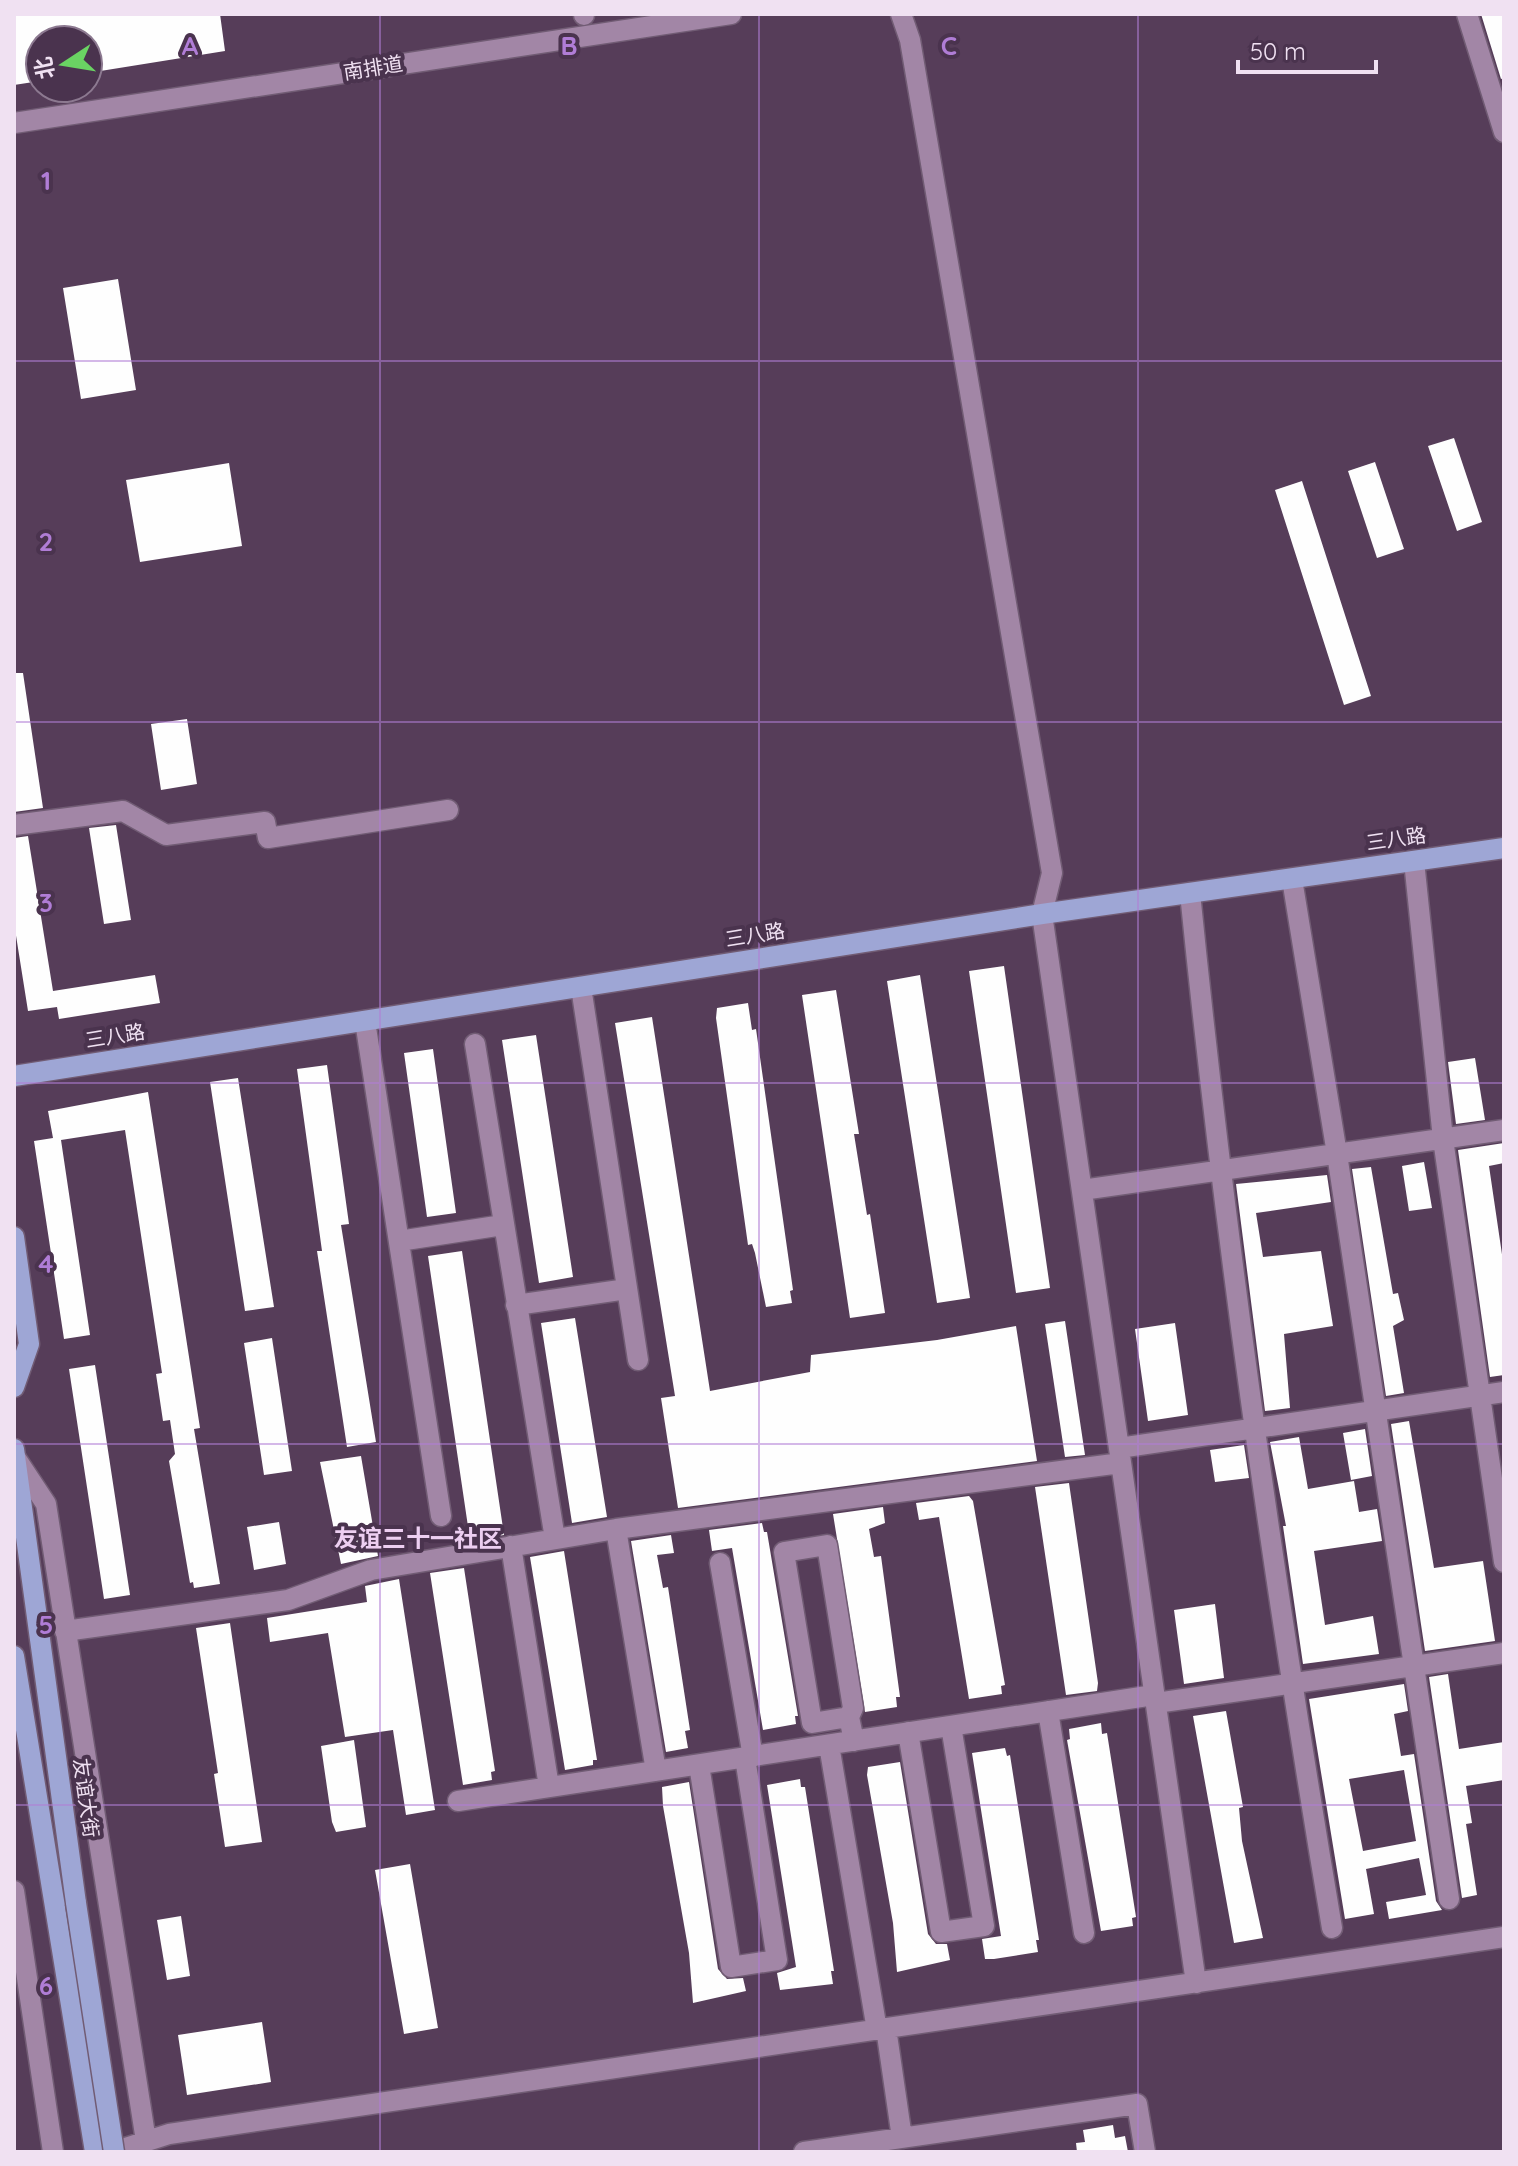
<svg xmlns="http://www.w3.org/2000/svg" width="1518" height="2166" font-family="Quicksand,'Noto Sans SC',sans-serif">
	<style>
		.building { fill: #fefefe; fill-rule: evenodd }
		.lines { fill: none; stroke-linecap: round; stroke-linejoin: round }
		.minor-casing { stroke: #715c74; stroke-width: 23 }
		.major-casing { stroke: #715c74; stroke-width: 23 }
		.minor { stroke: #a286a6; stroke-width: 20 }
		.major { stroke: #9ea6d5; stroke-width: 20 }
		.major-bridge-casing { stroke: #715c74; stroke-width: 23; stroke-linecap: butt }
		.major-bridge { stroke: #9ea6d5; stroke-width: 20 }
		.grid { fill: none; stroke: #b07dd6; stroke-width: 2; stroke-opacity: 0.55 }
		.labels { text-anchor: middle; stroke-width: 8; stroke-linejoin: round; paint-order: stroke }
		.street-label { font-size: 20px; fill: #f0e1f2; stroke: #4a334e }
		.quarter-label { font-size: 24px; font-weight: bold; fill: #edcff1; stroke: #4a334e }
		.grid-label { font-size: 26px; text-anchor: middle; font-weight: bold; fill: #b07dd6; stroke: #4a334e; stroke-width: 8; stroke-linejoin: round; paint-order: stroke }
	</style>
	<rect width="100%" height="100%" fill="#563d59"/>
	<!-- building -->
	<path class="building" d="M14,14H220L225,51L88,73V40H40V81L14,85Z
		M1481,14H1504V78L1501,79Z
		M118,279L136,390L81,399L63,288Z
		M1454,438L1482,522L1457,531L1428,446Z
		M1375,462L1404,549L1377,558L1348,471Z
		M229,463L242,546L140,562L126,480Z
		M1302,481L1371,696L1344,705L1275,490Z
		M14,673H23L43,808L14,812Z
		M187,719L197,784L161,790L151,724Z
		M116,825L131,920L104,924L89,828Z
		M28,836L53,991L155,975L160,1003L59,1019L57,1007L28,1011L14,923V838Z
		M1004,966L1050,1288L1016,1293L969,971Z
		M920,975L970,1298L937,1303L887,981Z
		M836,990L859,1134H854L867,1215L870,1214L885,1313L850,1318L802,995Z
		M748,1003L752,1030L756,1029L793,1290L790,1291L792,1303L766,1307L755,1253L752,1244L748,1245L716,1018L717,1008Z
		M652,1017L710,1391L810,1372L811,1355L937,1340L1016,1326L1037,1461L678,1508L661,1398L675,1396L615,1023Z
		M536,1035L573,1277L539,1283L502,1040Z
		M433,1049L456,1213L427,1217L404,1053Z
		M1475,1058L1485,1120L1456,1124L1448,1062Z
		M327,1065L349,1224L341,1225L376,1442L347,1447L317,1251H322L297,1069Z
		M238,1078L274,1307L245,1311L210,1082Z
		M148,1092L200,1428L194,1429L220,1584L194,1588L193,1582L190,1583L169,1461L175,1454L170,1420L163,1421L156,1374L162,1373L125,1130L61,1140L90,1335L64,1339L34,1141L53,1138L48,1111Z
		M1504,1143V1163L1489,1166L1504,1268V1375L1490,1377L1458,1150Z
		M1424,1162L1432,1208L1409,1211L1402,1166Z
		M1371,1167L1393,1294L1398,1293L1404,1320L1393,1326L1404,1393L1386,1396L1352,1169Z
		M1327,1175L1331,1202L1256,1213L1263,1257L1321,1251L1333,1326L1284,1334L1290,1408L1265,1411L1236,1184Z
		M462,1251L504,1535L470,1540L428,1256Z
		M575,1318L607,1517L572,1523L541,1323Z
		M1065,1321L1085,1455L1065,1457L1045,1324Z
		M1175,1323L1188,1415L1148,1421L1135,1329Z
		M272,1338L292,1471L264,1475L244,1343Z
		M95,1365L130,1595L104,1599L69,1369Z
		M1409,1421L1434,1568L1483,1561L1495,1641L1425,1651L1391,1424Z
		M1365,1429L1372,1476L1351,1480L1343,1433Z
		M1299,1437L1308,1489L1354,1481L1359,1512L1377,1509L1382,1541L1314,1551L1325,1625L1373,1616L1379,1654L1303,1664L1283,1526H1286L1270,1442Z
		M1244,1445L1249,1478L1215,1482L1210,1450Z
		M361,1456L378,1556L341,1564L320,1462Z
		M1069,1483L1098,1683L1097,1691L1066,1695L1035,1487Z
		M969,1496L973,1501L1005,1685L1001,1686L1002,1694L969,1699L939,1517L919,1520L916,1503Z
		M883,1507L885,1523L869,1529L874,1557L881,1556L900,1697H896L897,1707L865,1712L833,1514Z
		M279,1522L286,1564L254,1570L247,1527Z
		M762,1523L764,1532H767L798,1716H795L796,1724L763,1730L732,1548L712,1551L709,1530Z
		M671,1535L674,1553L657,1555L663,1588L668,1587L690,1730L685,1731L688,1748L666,1752L631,1541Z
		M564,1551L597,1760H593V1765L565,1770L530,1557Z
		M464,1568L495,1771L491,1772L492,1780L463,1785L430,1573Z
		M399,1579L435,1810L406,1815L393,1730L345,1737L328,1633L270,1642L267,1618L367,1602L365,1586Z
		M1215,1604L1224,1678L1184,1684L1174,1610Z
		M230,1623L262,1842L225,1847L214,1774L218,1773L196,1628Z
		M1448,1674L1459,1749L1504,1742V1780L1466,1786L1472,1823L1466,1824L1477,1895L1462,1898L1429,1677Z
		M1404,1684L1408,1711L1394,1714L1401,1756L1414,1754L1436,1901L1442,1910L1389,1919L1386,1902L1426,1895L1419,1858L1366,1869L1374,1914L1345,1919L1309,1699ZM1404,1770L1416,1841L1363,1851L1349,1779Z
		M1226,1711L1243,1807L1239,1808L1242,1841L1263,1938L1234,1943L1193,1716Z
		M1101,1723L1102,1734L1107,1733L1136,1917L1132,1918L1133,1926L1101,1931L1067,1740L1070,1739L1069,1729Z
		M354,1740L366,1827L336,1832L332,1822L321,1746Z
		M1005,1748L1007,1756L1010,1755L1039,1940H1036L1038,1952L994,1959H985L982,1939L1001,1936L972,1753Z
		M900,1762L928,1934L936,1944H947L950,1960L897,1972L893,1923L867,1775L868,1767Z
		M800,1779L801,1787H805L834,1971H831L833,1984L780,1990L777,1973L796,1967L767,1785Z
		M689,1782L718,1969L727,1979L743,1978L746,1991L693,2003L689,1953L663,1806L662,1787Z
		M410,1864L438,2028L404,2034L375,1870Z
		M181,1916L190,1976L167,1980L157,1920Z
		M262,2022L271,2082L187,2095L178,2035Z
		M1113,2125L1115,2138L1125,2136L1128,2152H1077L1076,2143L1085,2142L1083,2130Z"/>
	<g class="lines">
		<!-- minor casing -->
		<g class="minor-casing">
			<path id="minor" d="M584,14V15
				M901,14L910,40L1052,873L1042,914L1196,1983
				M1467,14L1504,132
				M14,123L731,14
				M14,825L123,811L166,835L265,822L268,838L448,810
				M1414,861L1443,1139L1504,1562
				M1292,879L1337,1154L1449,1899
				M1190,893C1225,1240 1274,1584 1332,1928
				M581,987L638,1360
				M365,1021L441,1516
				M475,1044L555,1539
				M1082,1190L1504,1130
				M399,1241L503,1225
				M516,1305L627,1289
				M1119,1448L1504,1392
				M15,1457L46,1504L146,2141
				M616,1529L656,1771
				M511,1546L549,1787
				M720,1563L753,1757
				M65,1631L288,1600L371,1570L616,1529L1121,1463
				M1156,1703L1504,1653
				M1048,1711L1084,1933
				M849,1717L812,1723L784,1552L827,1545L853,1708L849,1717L854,1741
				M908,1732L941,1932L984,1926L951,1726
				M829,1745L877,2030
				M699,1765L731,1967L777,1960L745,1758
				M458,1801L1154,1695
				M14,1891L53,2152
				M886,2028L902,2138
				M113,2152L169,2134L1504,1937
				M804,2152L1137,2104L1145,2152"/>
		</g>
		<!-- major casing -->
		<g class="major-casing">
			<path id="major" d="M14,1076L1042,914L1504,848
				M14,1237L29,1344L14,1387
				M14,1449L76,1903
				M14,1656L95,2152"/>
		</g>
		<!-- minor -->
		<use href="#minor" class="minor"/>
		<!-- major -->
		<use href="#major" class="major"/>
		<!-- major-bridge casing -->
		<g class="major-bridge-casing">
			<path id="major-bridge" d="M76,1903L114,2152"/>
		</g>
		<!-- major-bridge -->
		<use href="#major-bridge" class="major-bridge"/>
	</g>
	<!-- grid -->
	<path class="grid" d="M380,14V2152M759,14V2152M1138,14V2152M14,361H1504M14,722H1504M14,1083H1504M14,1444H1504M14,1805H1504"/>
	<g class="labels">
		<!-- street labels -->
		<g class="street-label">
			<text transform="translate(373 68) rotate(-9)" y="7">南排道</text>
			<text transform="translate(1396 839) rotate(-8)" y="7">三八路</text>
			<text transform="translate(755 935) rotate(-9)" y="7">三八路</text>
			<text transform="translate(115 1036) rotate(-9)" y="7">三八路</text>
			<text transform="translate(86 1798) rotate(82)" y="7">友谊大街</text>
		</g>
		<!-- quarter labels -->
		<g class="quarter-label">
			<text x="418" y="1547">友谊三十一社区</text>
		</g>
	</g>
	<g class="grid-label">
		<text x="190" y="55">A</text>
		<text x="569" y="55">B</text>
		<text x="949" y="55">C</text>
		<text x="46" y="190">1</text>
		<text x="46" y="551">2</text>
		<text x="46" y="912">3</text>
		<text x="46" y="1273">4</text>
		<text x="46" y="1634">5</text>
		<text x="46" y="1995">6</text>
	</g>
	<!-- border -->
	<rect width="1518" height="2166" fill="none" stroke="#f0e1f2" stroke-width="32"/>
	<!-- north arrow -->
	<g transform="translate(64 64) rotate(258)"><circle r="38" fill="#4a334e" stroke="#8c7990" stroke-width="2"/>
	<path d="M0-6L14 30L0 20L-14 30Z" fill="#6ad363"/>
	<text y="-12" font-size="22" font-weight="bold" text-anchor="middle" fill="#f0e1f2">北</text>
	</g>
	<!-- scale -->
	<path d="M1238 60v12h138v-12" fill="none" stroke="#f0e1f2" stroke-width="4"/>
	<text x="1250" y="60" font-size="24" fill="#f0e1f2" stroke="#4a334e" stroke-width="6" paint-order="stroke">50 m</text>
</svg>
